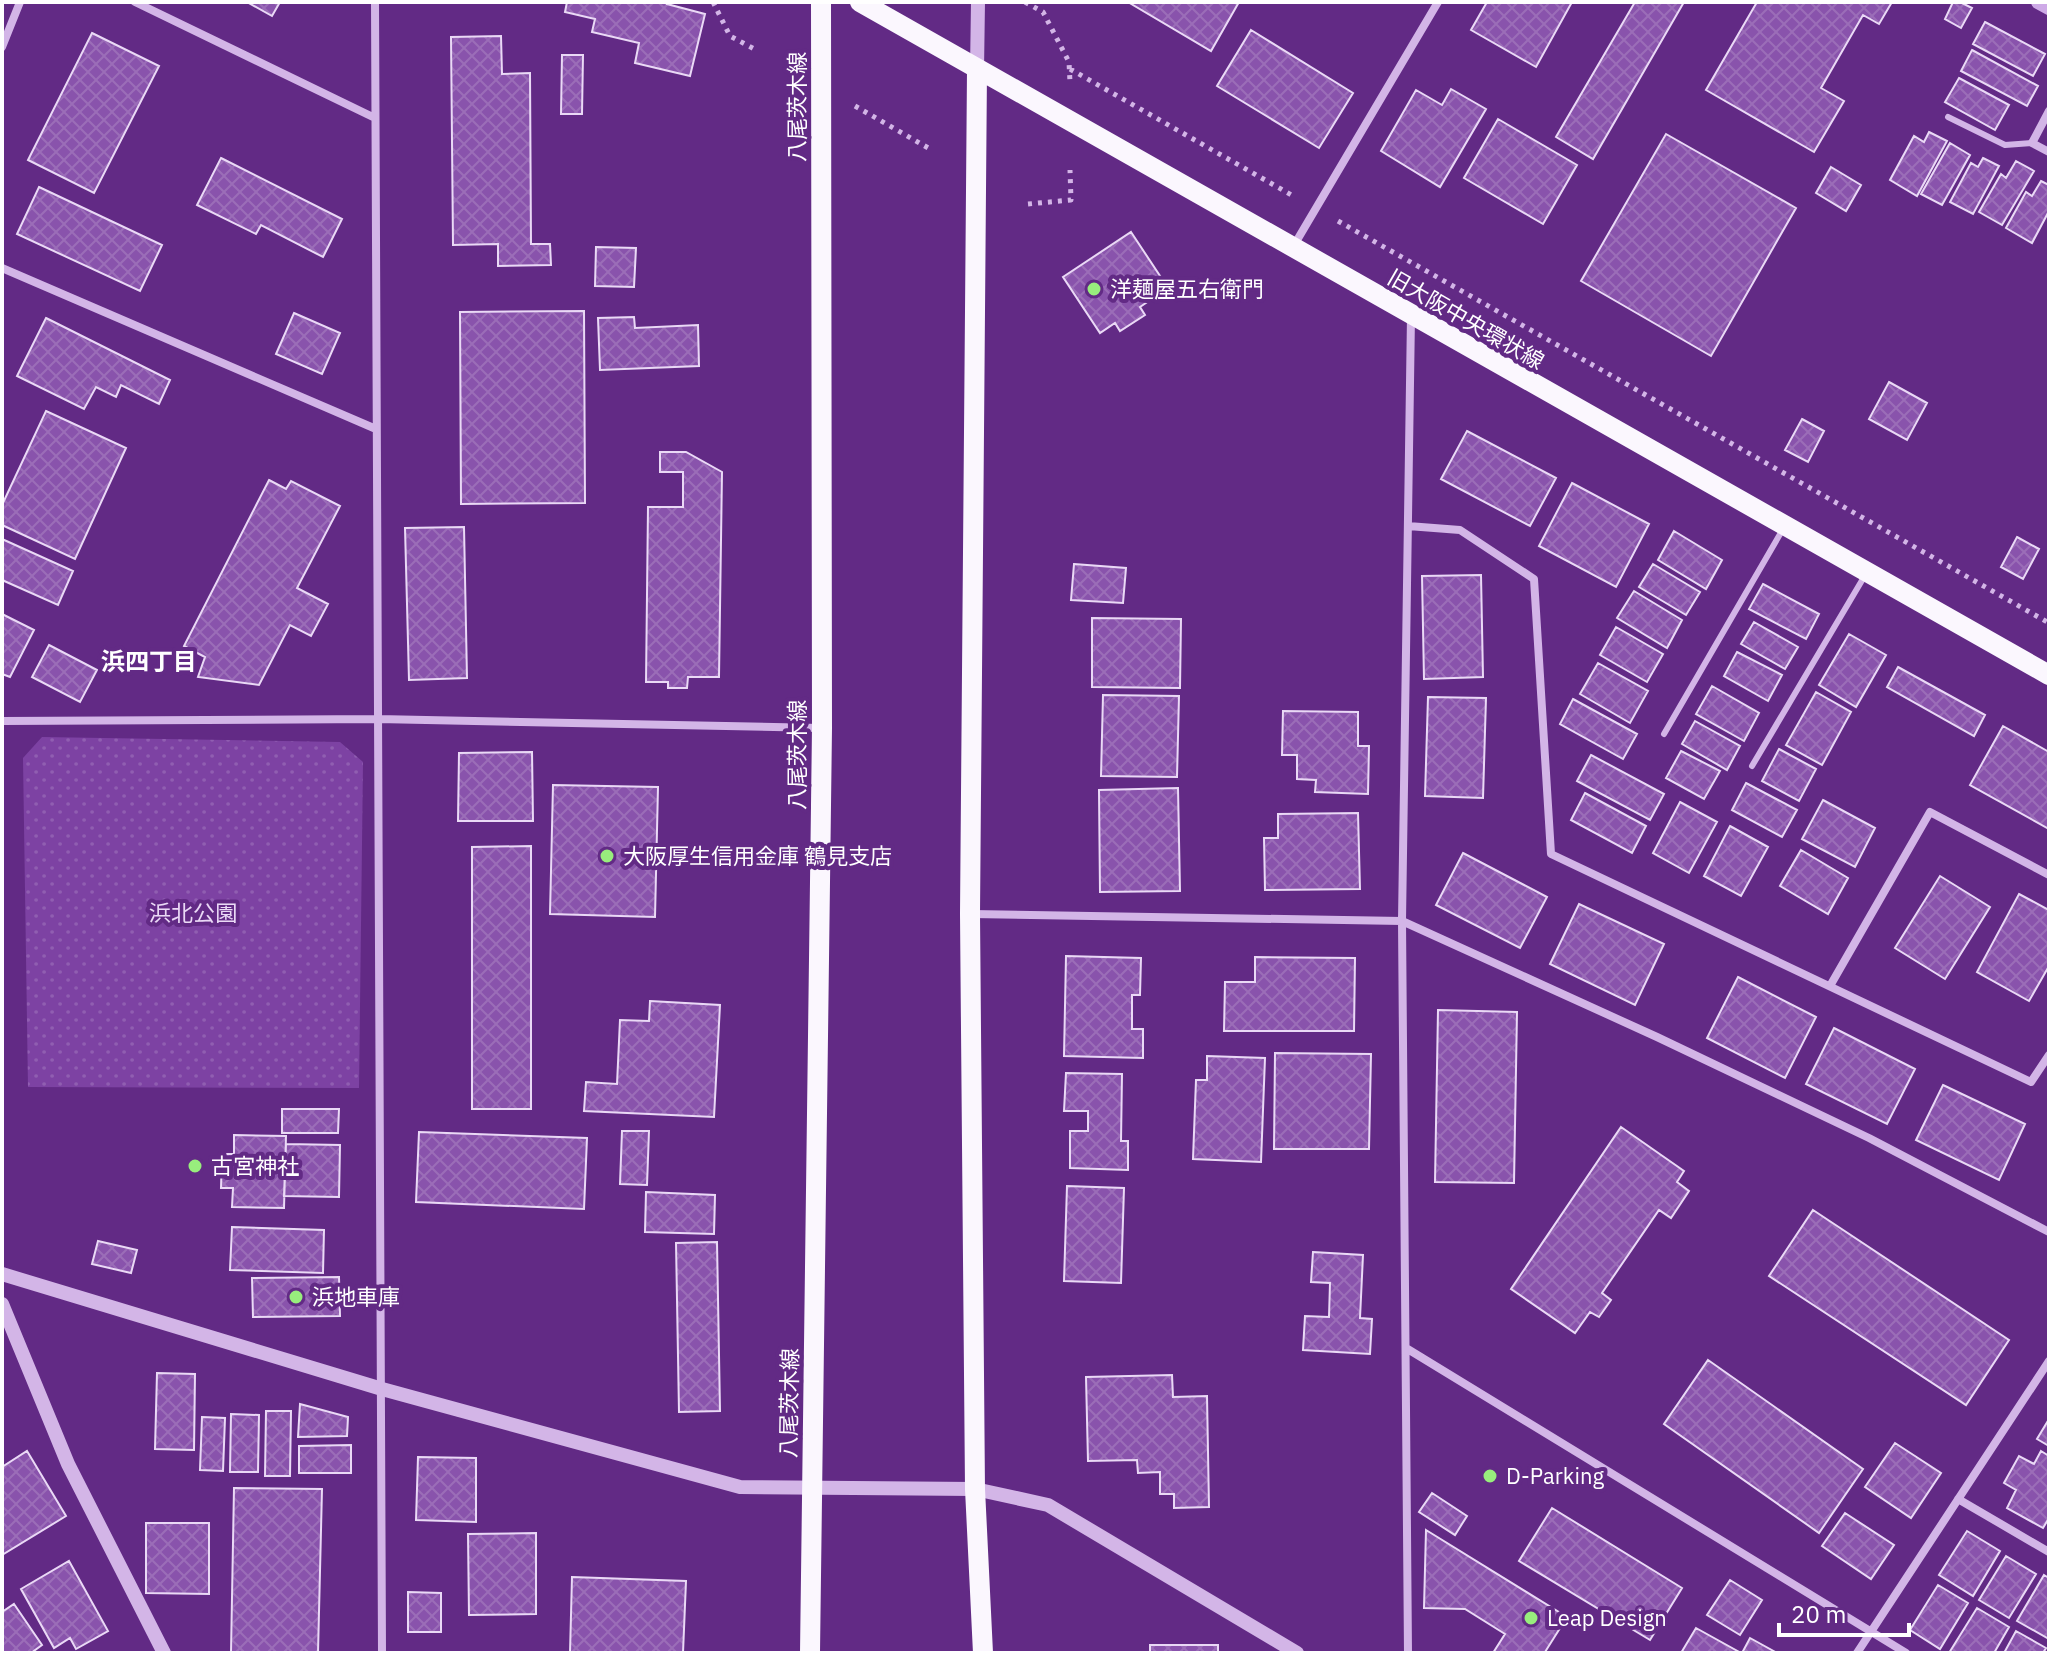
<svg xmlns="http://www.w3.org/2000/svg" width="2051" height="1655" font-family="'IBM Plex Sans','Noto Sans JP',sans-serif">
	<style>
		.park { fill: url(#park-dots) }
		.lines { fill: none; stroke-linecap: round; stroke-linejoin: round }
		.stream { stroke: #ceaae7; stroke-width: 14 }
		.building { fill: url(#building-cross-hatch); stroke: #ead9f6; stroke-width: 2 }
		.path { stroke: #d3b5e7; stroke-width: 5; stroke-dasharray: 4 6; stroke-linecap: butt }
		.service { stroke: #d3b5e7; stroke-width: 6 }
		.minor { stroke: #d3b5e7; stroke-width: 8 }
		.tertiary { stroke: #d3b5e7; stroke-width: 14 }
		.primary { stroke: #fbf7fe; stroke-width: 20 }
		.poi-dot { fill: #98ed7d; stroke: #622a85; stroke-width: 3 }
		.labels { text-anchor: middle; stroke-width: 8; stroke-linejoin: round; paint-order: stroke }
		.street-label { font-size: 22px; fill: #fff; stroke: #622a85 }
		.poi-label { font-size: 22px; fill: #fff; stroke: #622a85; text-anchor: start }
		.park-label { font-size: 22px; fill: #ead9f6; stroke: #622a85 }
		.neighbourhood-label { font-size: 24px; font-weight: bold; fill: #fff; stroke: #622a85 }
	</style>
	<defs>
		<pattern id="park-dots" width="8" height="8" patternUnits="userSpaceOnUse" patternTransform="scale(2)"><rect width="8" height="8" fill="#7d42a3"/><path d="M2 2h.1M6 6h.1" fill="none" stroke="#905eb1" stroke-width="1.8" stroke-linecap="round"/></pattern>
		<pattern id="building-cross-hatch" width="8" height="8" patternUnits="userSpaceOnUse" patternTransform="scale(2)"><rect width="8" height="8" fill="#8953ac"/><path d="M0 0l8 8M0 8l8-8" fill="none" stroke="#9b6db8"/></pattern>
	</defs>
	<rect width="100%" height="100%" fill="#622a85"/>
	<!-- park -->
	<path class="park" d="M42,737L340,742L363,762L359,1088L28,1087L23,758Z"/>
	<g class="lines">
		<!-- stream -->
		<path class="stream" d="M2038,2L2049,8"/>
	</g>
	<!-- building -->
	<path class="building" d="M247,2H280L272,16Z
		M567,2H668L667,4L705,14L690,76L635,63L639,43L592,32L595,19L565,12Z
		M1128,2H1239L1211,51Z
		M1487,2H1572L1536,67L1471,30Z
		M1635,2H1684L1593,159L1556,137Z
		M1757,2H1892L1879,24L1863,15L1821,88L1844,101L1814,152L1706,90Z
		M1953,2H1960L1972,8L1961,28L1945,19Z
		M1985,22L2045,54L2033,76L1973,44Z
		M1251,30L1353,93L1319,148L1217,86Z
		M92,33L159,66L94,193L28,160Z
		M501,36L502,74L530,73L531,244H550L551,265L498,266V244L453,245L451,37Z
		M1972,50L2038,86L2027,106L1961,71Z
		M562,55H583L582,114H561Z
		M1959,78L2009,105L1995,130L1945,102Z
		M1451,89L1486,109L1440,187L1381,151L1416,90L1442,105Z
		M1498,119L1577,165L1543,224L1464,178Z
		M1929,132L1947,141L1917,196L1890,180L1914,136L1924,142Z
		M1666,134L1796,208L1711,356L1581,281Z
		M1950,143L1970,155L1942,205L1921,194Z
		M221,158L342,219L323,257L261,225L256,234L197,205Z
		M1983,158L1999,166L1973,214L1950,202L1971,163L1978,167Z
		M2016,161L2034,171L2002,225L1979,212L2001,174L2006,178Z
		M1831,167L1861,185L1846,211L1816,193Z
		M2041,181L2049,185V211L2032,243L2006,228L2026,192L2032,196Z
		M39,187L162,245L140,291L17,234Z
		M1131,232L1168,288L1140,307L1145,315L1120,331L1115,323L1100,333L1063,277Z
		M596,247L636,248L634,287L595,286Z
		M584,311L585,503L461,504L460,312Z
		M294,313L340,333L322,374L276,354Z
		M634,317L635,328L698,325L699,366L600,370L598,318Z
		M46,318L170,380L159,404L121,385L116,397L96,387L84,409L17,376Z
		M1889,382L1927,403L1907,440L1869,419Z
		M46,411L126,448L75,559L2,525V505Z
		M1802,419L1824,431L1808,462L1785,450Z
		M1467,431L1556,478L1530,526L1441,479Z
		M660,452H686L722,472L719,677H688L687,688H668V682H646L648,507H683V472H660Z
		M269,480L286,489L291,481L340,506L297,588L328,604L311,636L290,625L259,685L198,677L205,657L184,646Z
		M1572,483L1649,524L1616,587L1539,546Z
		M464,527L467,678L409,680L405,528Z
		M1674,531L1722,560L1706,589L1658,560Z
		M2017,537L2039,549L2023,579L2001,567Z
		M2,539L73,571L58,605L2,580Z
		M1074,564L1126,568L1123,603L1071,600Z
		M1653,564L1700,592L1686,615L1639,587Z
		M1481,575L1483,677L1424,679L1422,576Z
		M1763,584L1819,614L1806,639L1749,609Z
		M1634,591L1682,620L1667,648L1617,618Z
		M2,614L34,630L10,677L2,674Z
		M1092,618L1181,619L1180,688L1092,687Z
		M1754,622L1798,647L1785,669L1741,644Z
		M1616,627L1663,654L1647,682L1600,655Z
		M1849,634L1886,655L1856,707L1819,685Z
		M49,645L97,670L80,702L32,677Z
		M1737,652L1782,675L1768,701L1724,676Z
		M1598,663L1648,691L1630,723L1580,694Z
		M1898,667L1985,715L1974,736L1887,687Z
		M1712,686L1759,713L1744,741L1696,714Z
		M1816,692L1851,712L1822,765L1786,745Z
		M1103,695L1179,696L1177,777L1101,776Z
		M1428,697L1486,698L1483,798L1425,796Z
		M1573,699L1637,734L1623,759L1560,724Z
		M1283,711L1358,712V746H1369L1368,794L1315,792L1316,780L1297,779V755H1282Z
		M1695,721L1740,746L1727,770L1682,744Z
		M2003,726L2049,752V829L1970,785Z
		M1779,749L1816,769L1799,801L1762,781Z
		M1681,751L1720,771L1704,799L1666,778Z
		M532,752L533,821H458L459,753Z
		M1591,755L1664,794L1650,820L1577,781Z
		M1746,783L1797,810L1782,837L1732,810Z
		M553,785L658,787L655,917L550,914Z
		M1178,788L1180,891L1100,892L1099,790Z
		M1585,793L1646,826L1632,853L1571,820Z
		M1823,800L1875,828L1855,867L1802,839Z
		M1680,802L1717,822L1689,873L1653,853Z
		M1358,813L1360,889L1265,890L1264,838H1278V814Z
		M1730,826L1768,847L1741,896L1704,876Z
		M531,846V1109H472V847Z
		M1801,850L1848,878L1828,914L1780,886Z
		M1463,853L1547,897L1520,948L1436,905Z
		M1940,876L1990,907L1945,979L1895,948Z
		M2019,894L2049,910V966L2029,1001L1977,972Z
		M1579,904L1664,944L1635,1005L1550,964Z
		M1066,956L1141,958L1140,995H1132V1029H1143V1058L1064,1056Z
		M1255,957L1355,958L1354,1031H1224L1225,982H1255Z
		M1738,977L1816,1017L1785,1078L1707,1038Z
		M650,1001L720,1005L714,1117L584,1111L586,1082L617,1084L620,1020L649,1021Z
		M1438,1010L1517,1012L1514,1183L1435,1182Z
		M1834,1028L1915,1069L1887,1124L1806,1084Z
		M1275,1053L1371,1054L1369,1149H1274Z
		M1207,1056L1265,1058L1261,1162L1193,1159L1196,1080H1207Z
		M1066,1073L1122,1074L1121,1141H1128V1170L1070,1168V1131H1088V1111H1064Z
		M1943,1085L2025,1124L1999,1180L1916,1140Z
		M282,1109H339L338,1133H282Z
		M1621,1127L1684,1171L1677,1182L1689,1191L1671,1218L1659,1210L1602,1293L1611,1300L1599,1317L1590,1312L1575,1333L1511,1289Z
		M622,1131H649L647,1185L620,1184Z
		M419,1132L587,1138L584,1209L416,1202Z
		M234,1135L286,1136L284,1208L232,1207L233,1188H221L222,1154H234Z
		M286,1144L340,1145L339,1197L284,1196Z
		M1067,1186L1124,1188L1121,1283L1064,1281Z
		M646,1192L715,1195L714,1234L645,1232Z
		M1813,1210L2009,1340L1966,1405L1769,1276Z
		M232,1227L324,1230L323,1273L230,1270Z
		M98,1241L137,1250L131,1273L92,1264Z
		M717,1242L720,1411L679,1412L676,1243Z
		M1313,1252L1363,1255L1360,1318L1372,1319L1370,1354L1303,1350L1305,1316L1329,1317L1330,1283L1311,1282Z
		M339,1277L340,1316L253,1317L252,1278Z
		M1708,1360L1863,1469L1819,1533L1664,1424Z
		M157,1373L195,1374L194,1450L155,1449Z
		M1172,1375L1173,1397L1207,1396L1209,1507L1174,1508V1494H1160V1472L1138,1473L1137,1460L1088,1461L1086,1377Z
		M300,1404L348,1417L347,1436L298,1437Z
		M266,1411H291L290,1476H265Z
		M231,1414L259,1415L258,1472H230Z
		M202,1417L225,1418L223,1471L200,1470Z
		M2049,1419V1446L2037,1439Z
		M1895,1443L1941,1473L1911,1518L1865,1487Z
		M351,1445V1473H299V1446Z
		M27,1451L66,1516L2,1555V1467Z
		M2041,1451L2049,1456V1518L2043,1528L2007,1508L2016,1490L2004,1483L2019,1456L2034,1464Z
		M418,1457L476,1458V1522L416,1520Z
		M234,1488L322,1489L318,1653H231Z
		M1432,1493L1467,1516L1455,1535L1419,1512Z
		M1552,1508L1682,1588L1650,1640L1519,1561Z
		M1845,1513L1894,1545L1871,1579L1822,1546Z
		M146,1523H209V1594L146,1593Z
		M1426,1530L1567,1617L1545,1652L1547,1653H1493L1505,1634L1465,1609L1424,1608Z
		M1967,1531L2000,1551L1973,1596L1939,1575Z
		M536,1533V1614L469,1615L468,1534Z
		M2006,1556L2036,1574L2009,1618L1979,1600Z
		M69,1561L108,1631L76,1649L70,1638L54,1648L21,1589Z
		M2044,1575L2049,1578V1639L2017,1621Z
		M572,1577L686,1581L683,1653H570Z
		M1730,1580L1762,1600L1740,1635L1707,1615Z
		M1938,1585L1968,1603L1940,1649L1910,1630Z
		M408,1592L441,1593V1632H408Z
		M14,1604L42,1645L31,1653H2V1612Z
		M1977,1608L2009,1627L1994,1653H1949Z
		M1696,1628L1741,1653H1681Z
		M2016,1631L2046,1648L2043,1653H2004Z
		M1750,1638L1777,1653H1742Z
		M1150,1645H1218V1653H1150Z"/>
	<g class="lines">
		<!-- path -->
		<path class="path" d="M713,2L730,36L758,51
			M1025,2L1043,12L1069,62L1070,82
			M1070,69L1295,197
			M855,106L930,149
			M1028,204L1071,200L1070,170
			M1338,221L2049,623"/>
		<!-- service -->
		<path class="service" d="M1948,117L2005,145L2032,143
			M1664,734L1783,529
			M1752,766L1864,577"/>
		<!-- minor -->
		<path class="minor" d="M135,2L375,118
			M375,2L382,1653
			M2,47L20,2
			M2049,111L2032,143L2049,152
			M1293,247L1438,2
			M2,268L376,429
			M1408,526L1460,530L1534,579L1551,854L2031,1082L2049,1055
			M2,721L378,719L821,728
			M971,914L1402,921L1657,1037L1869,1138L2049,1232
			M1830,986L1930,812L2049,875
			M1406,1348L1906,1653
			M1958,1499L2049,1552
			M1408,1653L1402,921L1411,316
			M1857,1653L2049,1361"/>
		<!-- tertiary -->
		<path class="tertiary" d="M977,70L978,2
			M2,1274L382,1389L740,1487L975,1489L1048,1505L1297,1653
			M2,1304L68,1464L164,1653"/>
		<!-- primary -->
		<path class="primary" d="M860,2L2049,675
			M977,70L970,914L975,1489L983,1653
			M810,1653L822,728L821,2"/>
	</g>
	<!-- markers -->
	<g class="poi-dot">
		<circle cx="1094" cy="289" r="8"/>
		<circle cx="607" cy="856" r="8"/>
		<circle cx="195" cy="1166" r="8"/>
		<circle cx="296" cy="1297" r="8"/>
		<circle cx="1490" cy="1476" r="8"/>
		<circle cx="1531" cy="1618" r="8"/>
	</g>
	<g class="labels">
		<!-- street labels -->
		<g class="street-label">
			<text transform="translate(797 107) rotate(-90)" y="8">八尾茨木線</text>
			<text transform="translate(1466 319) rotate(30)" y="8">旧大阪中央環状線</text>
			<text transform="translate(797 755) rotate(-90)" y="8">八尾茨木線</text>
			<text transform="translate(789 1403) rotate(-89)" y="8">八尾茨木線</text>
		</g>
		<!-- poi labels -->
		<g class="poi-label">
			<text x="1110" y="297">洋麺屋五右衛門</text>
			<text x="623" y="864">大阪厚生信用金庫 鶴見支店</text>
			<text x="211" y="1174">古宮神社</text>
			<text x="312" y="1305">浜地車庫</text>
			<text x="1506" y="1484">D-Parking</text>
			<text x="1547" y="1626">Leap Design</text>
		</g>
		<!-- park labels -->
		<g class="park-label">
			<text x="193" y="921">浜北公園</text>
		</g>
		<!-- neighbourhood labels -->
		<g class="neighbourhood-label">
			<text x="149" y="670">浜四丁目</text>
		</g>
	</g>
	<!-- border -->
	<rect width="2051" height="1655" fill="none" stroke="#ffffff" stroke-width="8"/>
	<!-- scale -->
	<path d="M1779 1623v12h130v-12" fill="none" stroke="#ffffff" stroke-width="4"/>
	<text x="1791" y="1623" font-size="24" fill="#ffffff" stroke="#622a85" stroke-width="6" paint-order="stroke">20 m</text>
</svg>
